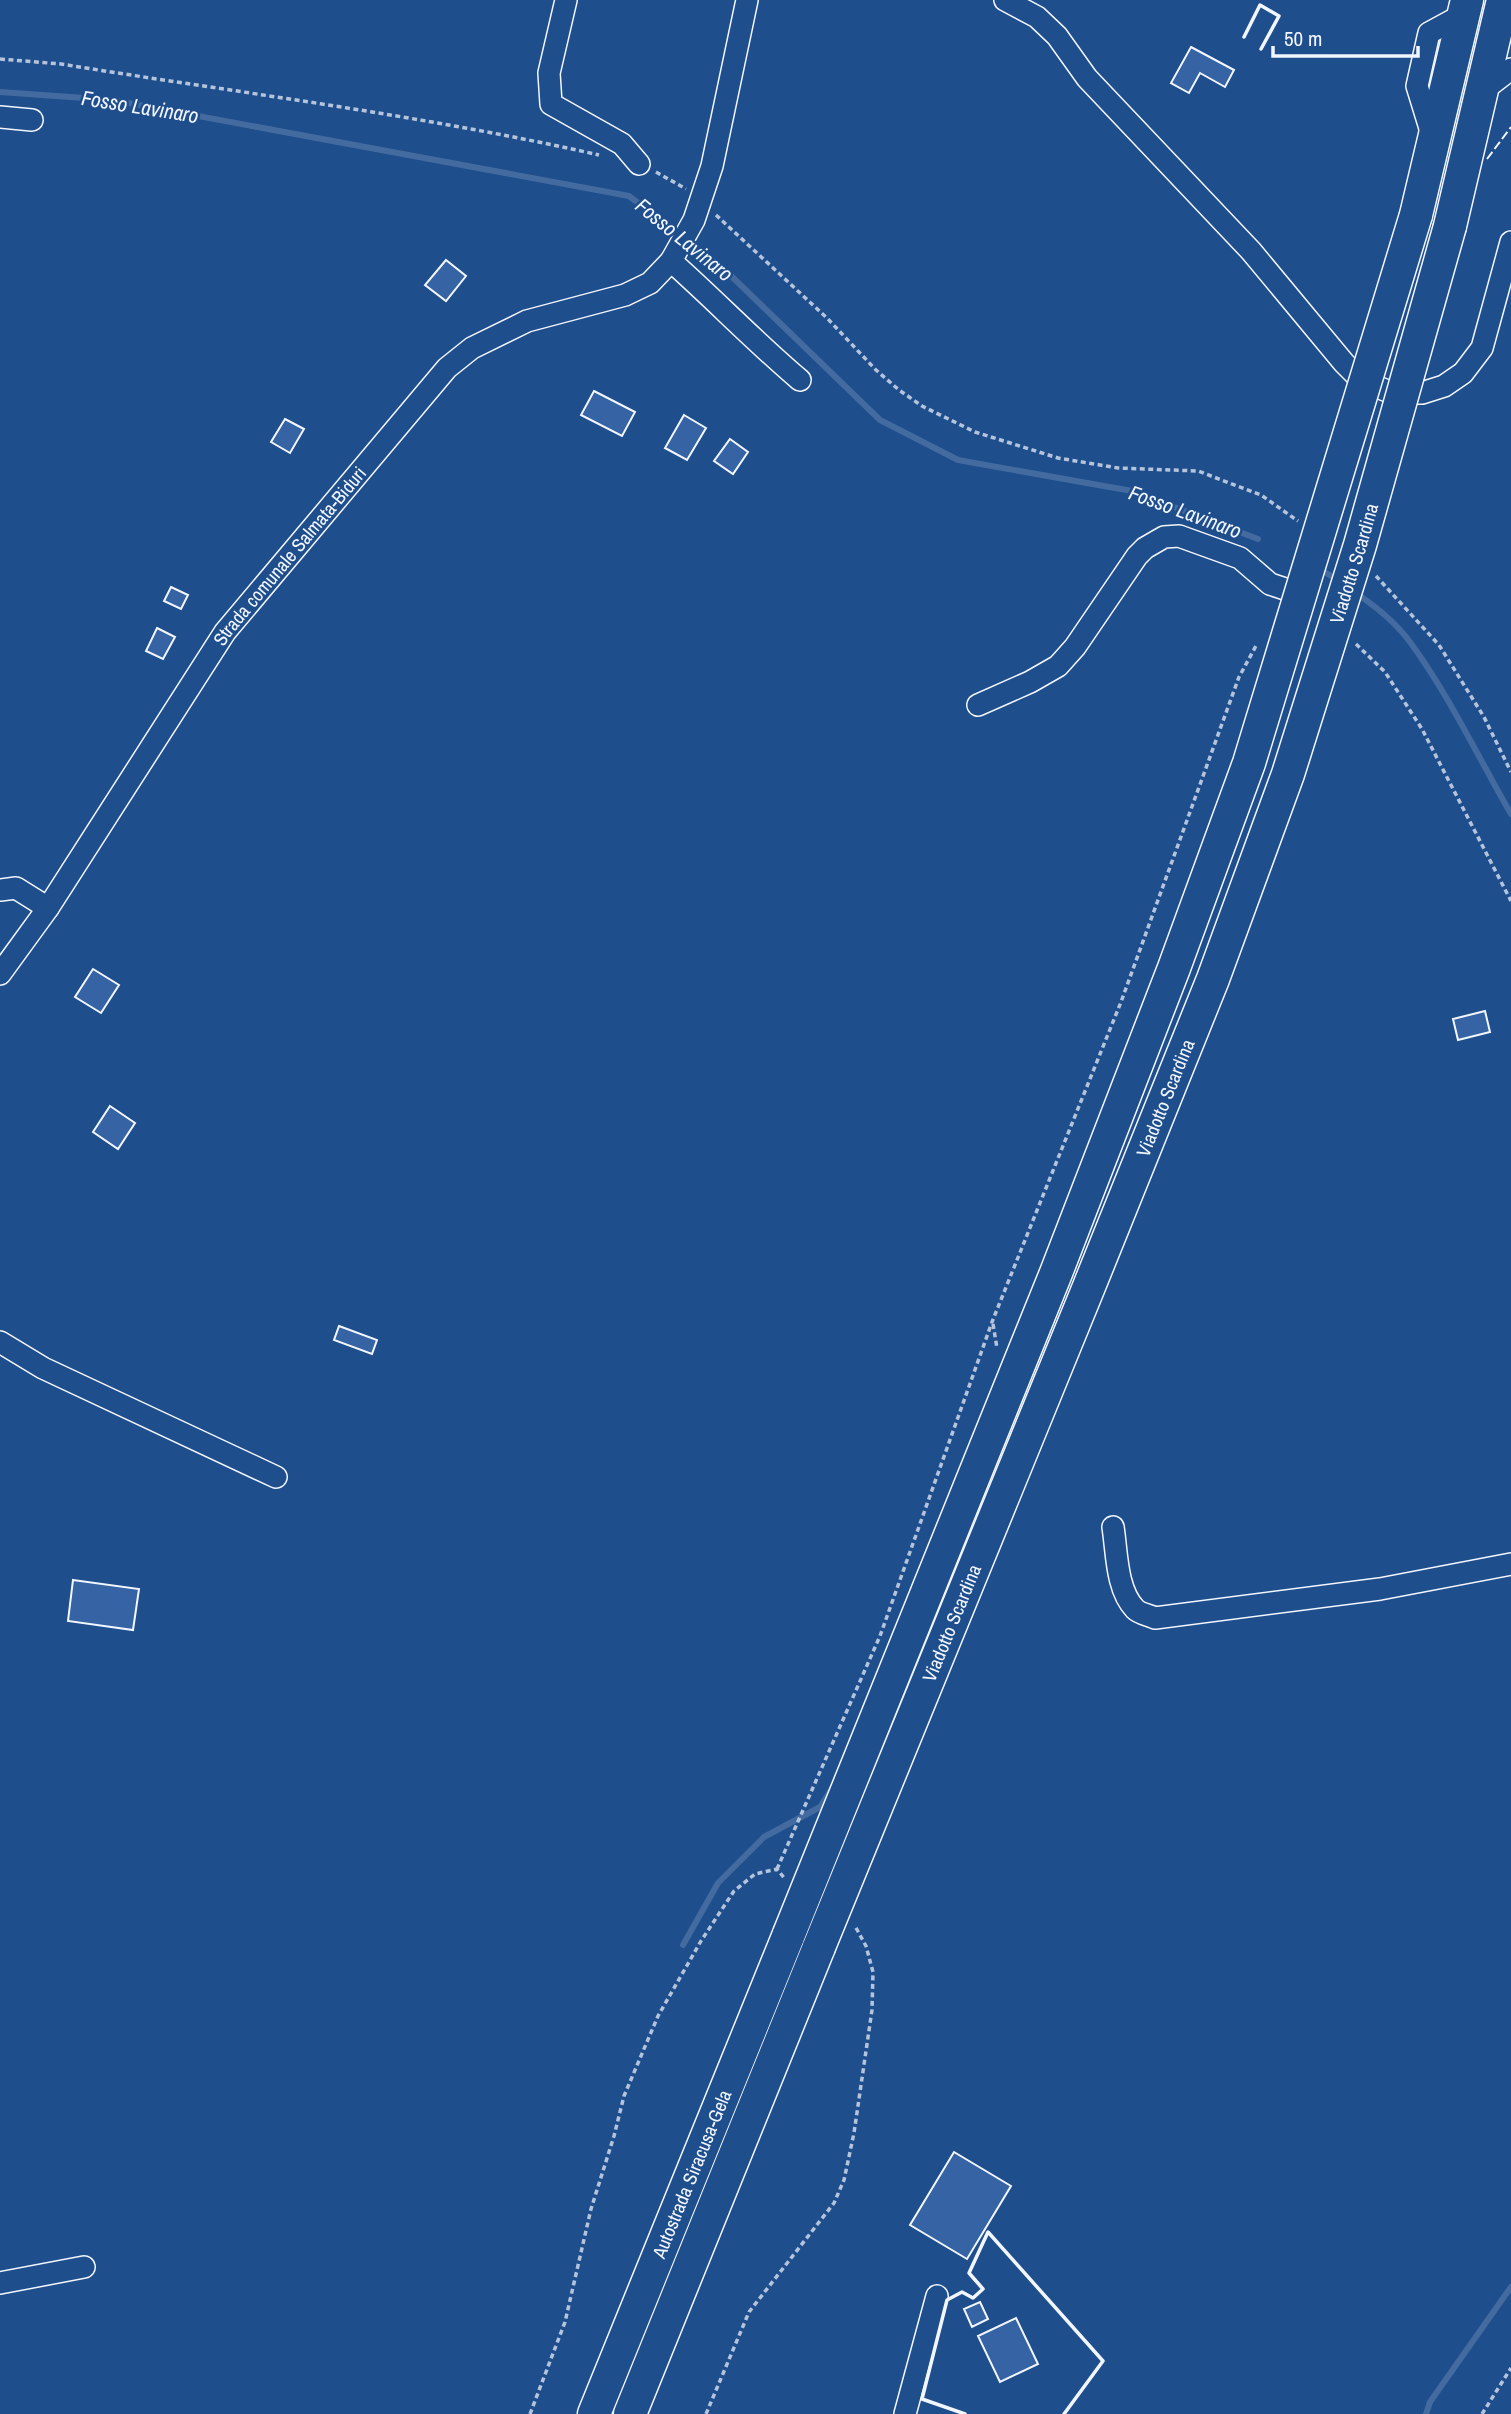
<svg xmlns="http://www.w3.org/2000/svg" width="1511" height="2414" font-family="'Archivo Narrow',sans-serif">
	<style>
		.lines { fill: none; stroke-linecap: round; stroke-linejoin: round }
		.stream { stroke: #446ba0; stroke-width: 6 }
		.building { fill: #3563a3; stroke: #f2f6ff; stroke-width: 2 }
		.minor-casing { stroke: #f2f6ff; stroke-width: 24 }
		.highway-casing { stroke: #f2f6ff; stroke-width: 35 }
		.path { stroke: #b3c4dc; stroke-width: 3.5; stroke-dasharray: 5 3.5; stroke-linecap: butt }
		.minor { stroke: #1f4e8c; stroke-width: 21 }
		.highway { stroke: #1f4e8c; stroke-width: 32 }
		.highway-bridge-casing { stroke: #f2f6ff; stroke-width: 35; stroke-linecap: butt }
		.highway-bridge { stroke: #1f4e8c; stroke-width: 32 }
		.fence { stroke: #f2f6ff; stroke-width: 2; stroke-dasharray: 9 3.5; stroke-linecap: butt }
		.wall { stroke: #f2f6ff; stroke-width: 3.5 }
		.labels { text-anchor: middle; stroke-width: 5; stroke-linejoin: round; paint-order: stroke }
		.street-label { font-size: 19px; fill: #f2f6ff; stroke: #1f4e8c }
		.water-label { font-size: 21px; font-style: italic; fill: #f2f6ff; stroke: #1f4e8c }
	</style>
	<rect width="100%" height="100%" fill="#1f4e8c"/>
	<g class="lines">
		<!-- stream -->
		<path class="stream" d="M0,92L112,100L629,196L724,269L880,420L958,460L1132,491L1258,539
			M1319,569L1340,581
			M1354,592C1374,605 1396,623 1410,642C1449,695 1478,757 1511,814
			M683,1945L718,1883L764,1837L820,1807L834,1785
			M1426,2414L1430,2402L1511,2287"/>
	</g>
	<!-- building -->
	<path class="building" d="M1191,47L1234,70L1225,87L1200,73L1189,93L1171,83Z
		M446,260L466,276L446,301L425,285Z
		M594,391L635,412L622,436L581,415Z
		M684,415L706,428L687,460L665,448Z
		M285,419L304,429L290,453L271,442Z
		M730,439L748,452L733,474L714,461Z
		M171,587L188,595L181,609L164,601Z
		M157,628L175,637L163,659L146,651Z
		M93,969L119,985L101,1013L75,997Z
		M1485,1011L1490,1032L1458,1040L1453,1019Z
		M110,1106L135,1123L118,1149L93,1132Z
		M339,1326L377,1340L372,1354L334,1340Z
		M73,1580L139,1589L133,1630L68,1621Z
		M954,2152L1011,2186L967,2259L910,2225Z
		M980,2302L988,2319L972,2327L964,2309Z
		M1016,2318L1038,2364L1000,2382L978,2336Z"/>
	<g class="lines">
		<!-- minor casing -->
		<g class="minor-casing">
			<g id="minor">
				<path d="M566,0L549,73L551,104L622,144L639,164"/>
				<path d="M1005,0L1037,17L1057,36L1087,78L1251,251L1344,363L1361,380L1392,393H1422L1444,386L1463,373L1482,348L1511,242"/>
				<path d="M1481,92L1511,69"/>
				<path d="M0,117L32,120"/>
				<path d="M1433,138L1417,86L1429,33L1464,14"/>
				<path d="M671,261C715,300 755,342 800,380"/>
				<path d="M978,705L1030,682L1058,666L1075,647L1137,556L1145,548L1164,537L1179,536L1240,558L1270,584L1288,590"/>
				<path d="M0,890L16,888L48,908"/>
				<path id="s1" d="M0,974L48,908L225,632L447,368L472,348L527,321L625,295L650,283L671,261L694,220L712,166L747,0"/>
				<path d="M0,1342L43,1368L276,1477"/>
				<path d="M1113,1527C1117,1552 1116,1589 1135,1609C1140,1614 1149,1615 1155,1618L1380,1589L1511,1564"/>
				<path d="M0,2283L84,2267"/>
				<path d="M905,2414L937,2296"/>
			</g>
		</g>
		<!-- highway casing -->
		<g class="highway-casing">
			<g id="highway">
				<path d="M1416,215L1467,0"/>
				<path d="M1450,226L1503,0"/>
				<path id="s2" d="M594,2414L789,1934"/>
				<path d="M630,2414L819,1947"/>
			</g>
		</g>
		<!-- path -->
		<path class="path" d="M0,59L61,64C240,93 422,115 599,155
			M656,172L686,189
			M716,215L827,318L876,370L899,390L922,406L975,432L1058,458L1118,468L1198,471L1261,495L1298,521
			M1376,576L1439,645L1484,717L1511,772
			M1356,644L1385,672L1422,729L1511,901
			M993,1324L997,1348
			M777,1869L880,1636L992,1322L1121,1002L1239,677L1257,644
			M530,2414L565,2322L591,2209L614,2136L624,2096L658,2016L701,1941L734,1891L755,1874L777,1869L785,1879
			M706,2414L749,2312L834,2203L844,2180L854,2133L872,2010L873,1972L866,1946L855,1926
			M1482,2414L1511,2368"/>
		<!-- minor -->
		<use href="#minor" class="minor"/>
		<!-- highway -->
		<use href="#highway" class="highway"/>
		<!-- highway-bridge casing -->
		<g class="highway-bridge-casing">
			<g id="highway-bridge">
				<path d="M789,1934L1056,1273L1174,968L1249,763L1416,215"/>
				<path id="s3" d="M819,1947L1088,1289L1213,979L1288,774L1360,545L1450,226"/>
			</g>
		</g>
		<!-- highway-bridge -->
		<use href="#highway-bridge" class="highway-bridge"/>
		<!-- fence -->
		<path class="fence" d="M1487,159L1511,127"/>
		<!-- wall -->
		<path class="wall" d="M1244,37L1260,5L1279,16L1261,49
			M965,2414L922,2399L947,2300L962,2292L973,2298L983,2289L969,2273L988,2232L1103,2361L1064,2414"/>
	</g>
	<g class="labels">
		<!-- street labels -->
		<g class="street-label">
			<text dy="7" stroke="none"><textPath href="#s1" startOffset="509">Strada comunale Salmata-Biduri</textPath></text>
			<text dy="7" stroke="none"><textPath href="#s3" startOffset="1484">Viadotto Scardina</textPath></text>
			<text dy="7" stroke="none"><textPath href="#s3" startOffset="917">Viadotto Scardina</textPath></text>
			<text dy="7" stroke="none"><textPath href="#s3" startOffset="350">Viadotto Scardina</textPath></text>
			<text dy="7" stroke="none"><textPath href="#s2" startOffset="259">Autostrada Siracusa-Gela</textPath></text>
		</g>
		<!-- water labels -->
		<g class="water-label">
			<text transform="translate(140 107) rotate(9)" y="7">Fosso Lavinaro</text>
			<text transform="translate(684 240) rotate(39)" y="7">Fosso Lavinaro</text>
			<text transform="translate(1185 512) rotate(20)" y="7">Fosso Lavinaro</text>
		</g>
	</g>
	<!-- scale -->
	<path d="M1273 46v10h145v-10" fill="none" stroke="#f2f6ff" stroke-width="3.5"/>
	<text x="1284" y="46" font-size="21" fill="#f2f6ff" stroke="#1f4e8c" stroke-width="5" paint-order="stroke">50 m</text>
</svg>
